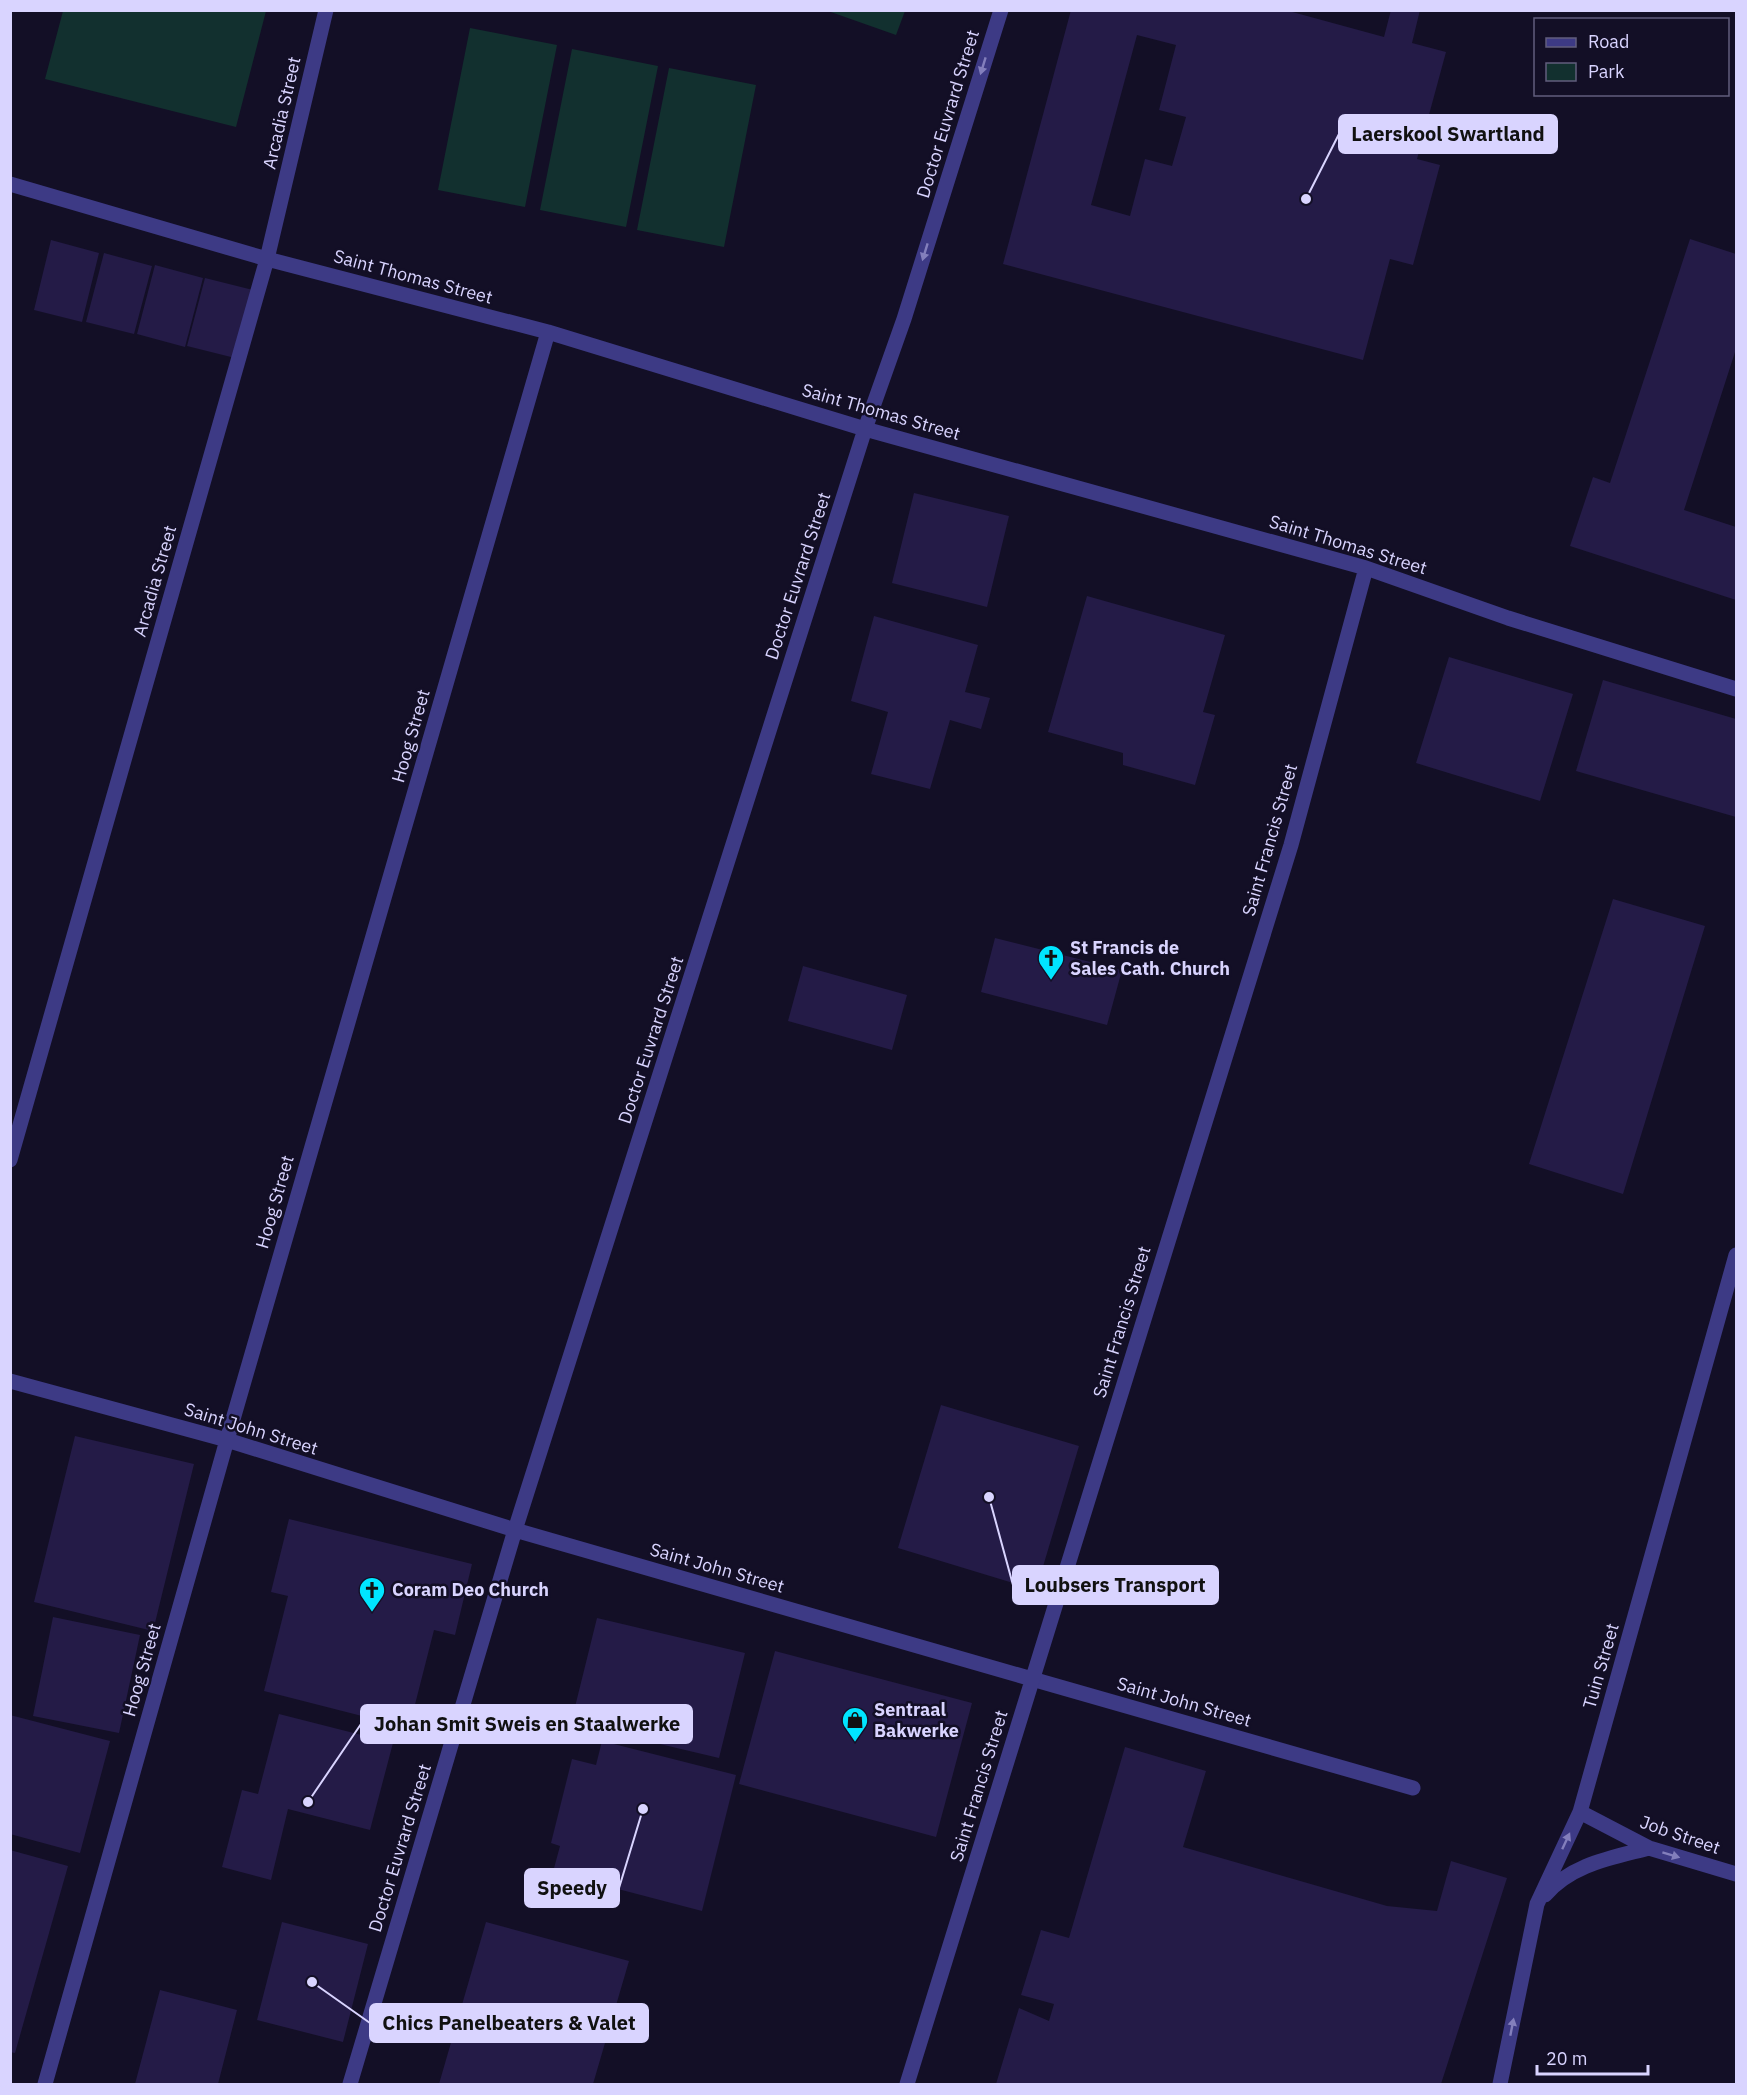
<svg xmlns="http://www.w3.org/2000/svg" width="1747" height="2095" font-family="'IBM Plex Sans',sans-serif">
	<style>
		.green { fill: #12302f }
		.building { fill: #241b47; fill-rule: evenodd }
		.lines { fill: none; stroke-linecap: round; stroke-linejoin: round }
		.lane { stroke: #3d3a85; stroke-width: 15 }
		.street { stroke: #3d3a85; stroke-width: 15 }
		.oneway { fill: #837fbc }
		.labels { text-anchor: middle; stroke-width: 5; stroke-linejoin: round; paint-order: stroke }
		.street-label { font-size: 18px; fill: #d9d4ff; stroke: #130f26 }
		.poi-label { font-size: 18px; font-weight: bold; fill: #d9d4ff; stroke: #130f26; text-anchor: start }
		.leader { fill: none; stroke: #d9d4ff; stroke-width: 2 }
		.callout-dot { fill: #d9d4ff; stroke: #130f26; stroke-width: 2 }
		.callout { fill: #d9d4ff; stroke: #d9d4ff; stroke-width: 2 }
		.callout-label { font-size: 20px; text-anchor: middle; font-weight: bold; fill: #111 }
	</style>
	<rect width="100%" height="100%" fill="#130f26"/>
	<!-- green -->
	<path class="green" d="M63,11H266L236,127L45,79Z
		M828,11H905L896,35Z
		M470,28L557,45L525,207L438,190Z
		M572,49L658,66L626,227L540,210Z
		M669,68L756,85L724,247L637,230Z"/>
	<!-- building -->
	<path class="building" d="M1071,10H1285L1384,37L1391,10H1420L1412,43L1446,52L1417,159L1440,165L1413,265L1390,259L1363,360L1003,264ZM1137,35L1176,45L1159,110L1186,117L1172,166L1145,159L1130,216L1091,205Z
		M1690,239L1736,254V349L1684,510L1736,527V600L1570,546L1593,477L1610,483Z
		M51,240L99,253L82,322L34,310Z
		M104,253L152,266L134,334L86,322Z
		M155,265L203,278L185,347L137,334Z
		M205,278L253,290L235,358L187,346Z
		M914,493L1009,516L987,607L892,583Z
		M1087,596L1225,635L1203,712L1215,715L1195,785L1123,765V753L1048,732Z
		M874,616L978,645L965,692L990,698L981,729L950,720L930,789L871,774L888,712L851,701Z
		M1449,657L1573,694L1540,801L1416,763Z
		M1603,680L1736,719V817L1576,771Z
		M1613,899L1705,926L1623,1194L1529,1164Z
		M995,938L1122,970L1107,1025L981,992Z
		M803,966L907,995L892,1050L788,1021Z
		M941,1405L1079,1446L1036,1590L898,1548Z
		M75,1436L194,1464L153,1631L34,1602Z
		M289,1519L472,1564L455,1635L434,1630L409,1728L264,1691L288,1596L271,1592Z
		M53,1617L140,1635L119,1733L33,1716Z
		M597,1618L745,1653L719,1758L571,1723Z
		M775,1651L972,1703L936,1837L739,1784Z
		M279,1714L393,1743L370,1830L288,1809L271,1880L222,1867L242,1790L258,1794Z
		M10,1715L110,1741L80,1853L10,1834Z
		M602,1741L736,1775L702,1911L553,1872L560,1846L551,1843L572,1759L596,1765Z
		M1125,1747L1206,1771L1183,1847L1387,1906L1437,1911L1451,1861L1507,1878L1441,2084H996L1019,2008L1049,2021L1054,2004L1021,1995L1041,1930L1069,1938Z
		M10,1850L68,1866L15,2053L10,2052Z
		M282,1922L368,1944L343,2042L257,2020Z
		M486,1922L629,1961L593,2084H439Z
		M160,1990L237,2010L218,2084H135Z"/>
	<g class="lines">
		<!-- lane -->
		<path class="lane" d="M1032,1679L1413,1788"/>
		<!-- street -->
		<path class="street" d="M10,184L267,259L548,332L865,429L1366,568L1508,618L1736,689
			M10,1160L267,259L326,10
			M10,1381L227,1440L515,1530L1032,1679
			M1580,1812L1649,1848L1736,1874
			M1545,1895C1572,1864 1611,1858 1649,1848
			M45,2084L227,1440L548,332
			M350,2084L515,1530L865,429L904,319L1001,10
			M907,2084L1291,845L1366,568
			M1500,2084L1537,1904L1580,1812L1736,1255"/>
	</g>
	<!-- one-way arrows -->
	<defs><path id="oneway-solid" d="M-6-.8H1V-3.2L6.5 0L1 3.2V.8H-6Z" transform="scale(1.5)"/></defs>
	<g class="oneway">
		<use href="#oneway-solid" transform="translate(983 66) rotate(107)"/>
		<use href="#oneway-solid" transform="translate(925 252) rotate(107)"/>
		<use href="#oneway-solid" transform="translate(1566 1841) rotate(-65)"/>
		<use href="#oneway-solid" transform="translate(1671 1855) rotate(17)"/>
		<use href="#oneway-solid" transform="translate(1512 2027) rotate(-79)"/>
	</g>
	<!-- icons -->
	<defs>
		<g id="church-pin" transform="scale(1.35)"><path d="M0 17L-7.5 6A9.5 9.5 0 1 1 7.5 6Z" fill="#00e5ff" stroke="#130f26"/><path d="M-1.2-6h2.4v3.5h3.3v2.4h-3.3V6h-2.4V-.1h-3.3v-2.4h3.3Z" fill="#111"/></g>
		<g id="shop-pin" transform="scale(1.35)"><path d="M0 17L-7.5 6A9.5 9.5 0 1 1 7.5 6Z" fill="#00e5ff" stroke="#130f26"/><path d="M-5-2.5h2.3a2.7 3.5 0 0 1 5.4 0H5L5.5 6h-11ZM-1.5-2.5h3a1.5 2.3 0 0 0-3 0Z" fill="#111"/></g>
	</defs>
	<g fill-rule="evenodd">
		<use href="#church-pin" x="1051" y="958"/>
		<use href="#church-pin" x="372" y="1590"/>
		<use href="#shop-pin" x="855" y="1720"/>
	</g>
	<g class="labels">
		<!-- street labels -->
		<g class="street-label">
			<text transform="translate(282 113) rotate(-77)" y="6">Arcadia Street</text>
			<text transform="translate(948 114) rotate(-73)" y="6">Doctor Euvrard Street</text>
			<text transform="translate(413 277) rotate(15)" y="6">Saint Thomas Street</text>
			<text transform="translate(881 412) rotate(16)" y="6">Saint Thomas Street</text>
			<text transform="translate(1348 545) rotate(17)" y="6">Saint Thomas Street</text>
			<text transform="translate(798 576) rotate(-72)" y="6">Doctor Euvrard Street</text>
			<text transform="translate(155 581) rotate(-74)" y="6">Arcadia Street</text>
			<text transform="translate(411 736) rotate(-74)" y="6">Hoog Street</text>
			<text transform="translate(1270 840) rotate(-74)" y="6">Saint Francis Street</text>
			<text transform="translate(651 1040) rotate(-72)" y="6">Doctor Euvrard Street</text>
			<text transform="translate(275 1202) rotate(-74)" y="6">Hoog Street</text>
			<text transform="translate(1122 1322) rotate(-73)" y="6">Saint Francis Street</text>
			<text transform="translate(251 1429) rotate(17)" y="6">Saint John Street</text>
			<text transform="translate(717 1568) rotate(16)" y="6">Saint John Street</text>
			<text transform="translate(1601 1666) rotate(-74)" y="6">Tuin Street</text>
			<text transform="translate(142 1670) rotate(-74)" y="6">Hoog Street</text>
			<text transform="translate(1184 1702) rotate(16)" y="6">Saint John Street</text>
			<text transform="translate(979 1786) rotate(-73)" y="6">Saint Francis Street</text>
			<text transform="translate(1680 1835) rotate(19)" y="6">Job Street</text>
			<text transform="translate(400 1848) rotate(-73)" y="6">Doctor Euvrard Street</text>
		</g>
		<!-- poi labels -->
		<g class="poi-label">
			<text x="1070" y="954">St Francis de<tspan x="1070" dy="21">Sales Cath. Church</tspan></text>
			<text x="392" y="1596">Coram Deo Church</text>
			<text x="874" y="1716">Sentraal<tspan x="874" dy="21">Bakwerke</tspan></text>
		</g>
	</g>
	<!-- callouts -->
	<path class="leader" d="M1306 199L1339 134M989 1497L1013 1585M308 1802L361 1724M643 1809L619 1888M312 1982L370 2023"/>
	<g class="callout-dot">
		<circle cx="1306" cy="199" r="6"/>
		<circle cx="989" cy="1497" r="6"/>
		<circle cx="308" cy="1802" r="6"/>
		<circle cx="643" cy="1809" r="6"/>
		<circle cx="312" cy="1982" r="6"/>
	</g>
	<g class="callout">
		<rect x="1339" y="115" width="218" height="38" rx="6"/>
		<rect x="1013" y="1566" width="205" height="38" rx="6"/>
		<rect x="361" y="1705" width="331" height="38" rx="6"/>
		<rect x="525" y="1869" width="94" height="38" rx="6"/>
		<rect x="370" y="2004" width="278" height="38" rx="6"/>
	</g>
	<g class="callout-label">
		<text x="1448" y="141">Laerskool Swartland</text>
		<text x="1115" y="1592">Loubsers Transport</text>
		<text x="527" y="1731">Johan Smit Sweis en Staalwerke</text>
		<text x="572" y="1895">Speedy</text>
		<text x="509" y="2030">Chics Panelbeaters &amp; Valet</text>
	</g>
	<!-- border -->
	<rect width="1747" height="2095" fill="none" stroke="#d9d4ff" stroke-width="24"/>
	<!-- legend -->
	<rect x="1534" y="18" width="195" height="78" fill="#130f26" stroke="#625e7d" stroke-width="1.5"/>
	<rect x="1546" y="38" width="30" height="9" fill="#3d3a85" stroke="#625e7d" stroke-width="1.5"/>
	<text x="1588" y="48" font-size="18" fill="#d9d4ff">Road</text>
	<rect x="1546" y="63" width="30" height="18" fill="#12302f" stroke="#625e7d" stroke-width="1.5"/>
	<text x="1588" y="78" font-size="18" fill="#d9d4ff">Park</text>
	<!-- scale -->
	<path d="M1537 2065v9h111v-9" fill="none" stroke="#d9d4ff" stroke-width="3"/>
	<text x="1546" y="2065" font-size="18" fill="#d9d4ff" stroke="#130f26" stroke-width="4.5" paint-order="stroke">20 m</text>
</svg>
